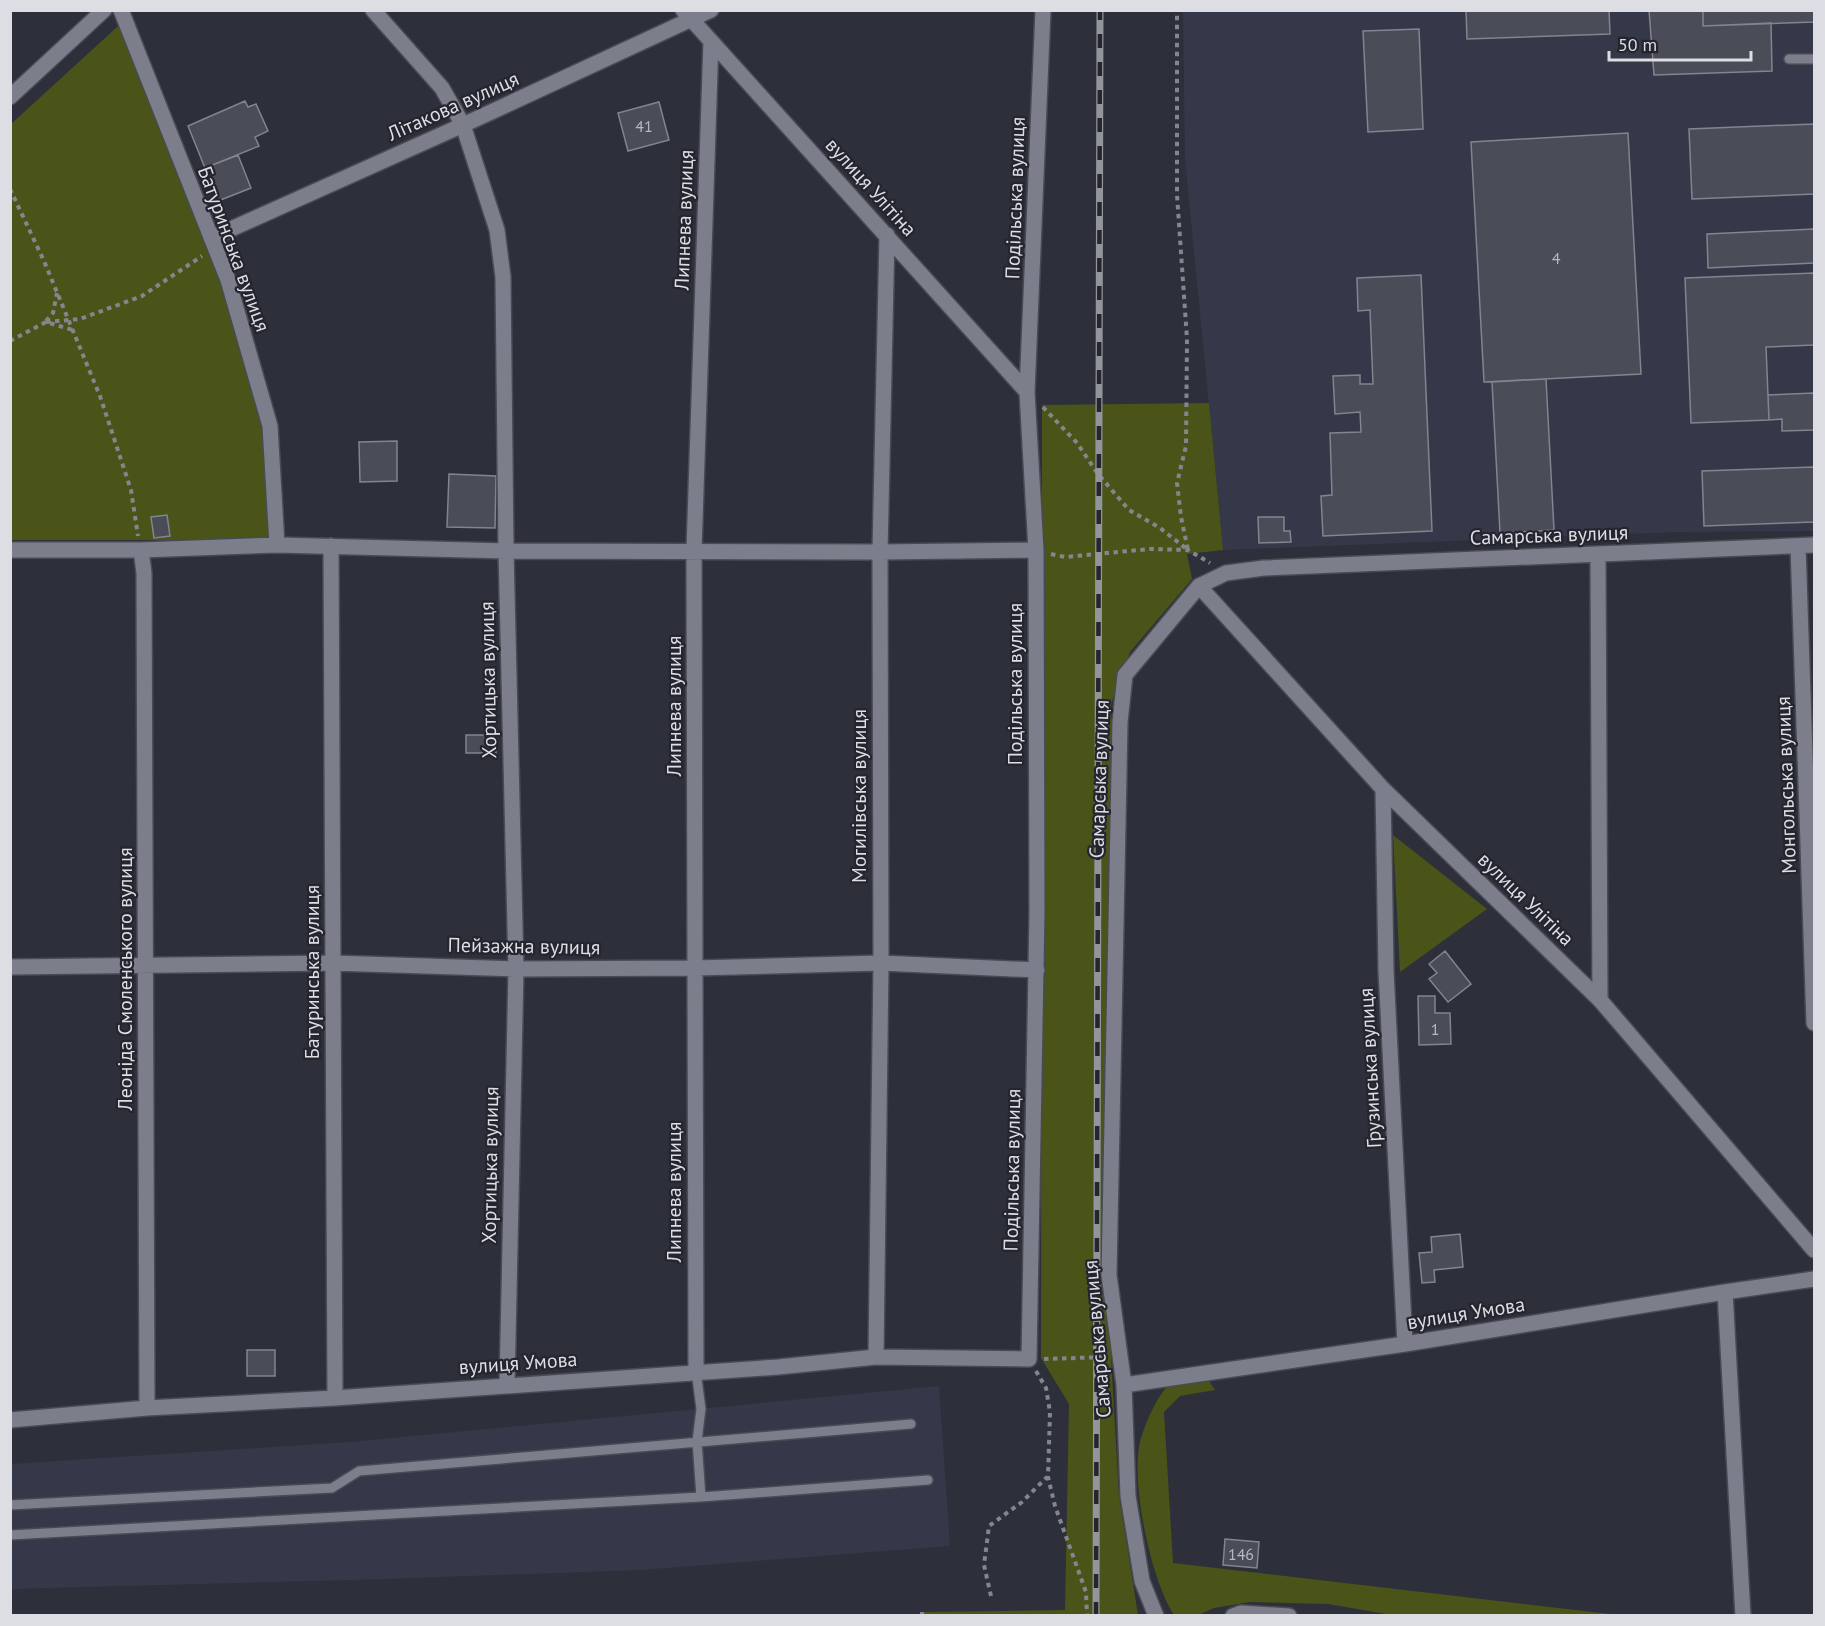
<svg xmlns="http://www.w3.org/2000/svg" width="1825" height="1626" font-family="'PT Sans',sans-serif">
	<style>
		.built { fill: #353848 }
		.green { fill: #4a5418 }
		.building { fill: #4a4c58; stroke: #828490; stroke-width: 1.5 }
		.lines { fill: none; stroke-linecap: round; stroke-linejoin: round }
		.lane-casing { stroke: #494b54; stroke-width: 12 }
		.street-casing { stroke: #494b54; stroke-width: 18 }
		.path { stroke: #84868e; stroke-width: 4; stroke-dasharray: 4.5 4.5; stroke-linecap: butt }
		.lane { stroke: #7c7f8b; stroke-width: 9 }
		.street { stroke: #7c7f8b; stroke-width: 15 }
		.rail-casing { stroke: #93959d; stroke-width: 7 }
		.rail { stroke: #24252f; stroke-width: 4.5; stroke-dasharray: 14; stroke-linecap: butt }
		.labels { text-anchor: middle; stroke-width: 4.5; stroke-linejoin: round; paint-order: stroke }
		.number-label { font-size: 16px; fill: #b8bac1 }
		.street-label { font-size: 20px; fill: #dcdee4; stroke: #24252f }
	</style>
	<rect width="100%" height="100%" fill="#2d2f3a"/>
	<!-- built -->
	<path class="built" d="M1183,11H1814V531L1679,532L1223,550L1185,159Z
		M939,1386L950,1546L640,1570L387,1579L11,1589V1464L350,1442Z"/>
	<!-- green -->
	<path class="green" d="M128,17L223,281L266,426L270,540H11V124Z
		M1209,403L1223,550L1187,554L1192,579L1130,652L1111,704V1358L1119,1496L1138,1615L922,1616V1612L1065,1610L1069,1404L1041,1358L1042,405Z
		M1393,835L1487,909L1400,972Z
		M1209,1381L1215,1390L1180,1396L1164,1412L1173,1563L1619,1615L1398,1616L1328,1604L1250,1602L1214,1608L1198,1615H1174C1151,1580 1129,1479 1141,1438C1147,1419 1157,1396 1171,1382Z"/>
	<!-- building -->
	<path class="building" d="M1466,10H1609L1610,34L1467,39Z
		M1649,10H1703V26L1771,23L1772,71L1654,75Z
		M1703,10H1814V22L1703,26Z
		M1419,29L1423,129L1368,132L1363,31Z
		M245,101L248,107L256,104L268,131L255,137L259,146L205,168L188,126Z
		M659,102L669,140L628,151L618,113Z
		M1814,124V194L1692,199L1689,129Z
		M1628,133L1641,374L1484,382L1471,142Z
		M238,155L251,188L218,201L205,168Z
		M1814,229V263L1708,268L1707,234Z
		M1814,273V345L1766,347L1769,420L1691,423L1685,278Z
		M1421,275L1432,531L1323,536L1321,496L1332,495L1330,433L1361,432L1360,412L1335,414L1333,376L1360,375V384H1373L1370,310L1358,311L1357,278Z
		M1546,379L1554,530L1500,533L1492,382Z
		M1814,393V430L1782,431V419L1769,420L1768,395Z
		M397,441V481L360,482L359,442Z
		M1814,467V522L1704,526L1702,471Z
		M449,474L496,476L495,528L447,527Z
		M167,515L170,536L154,538L151,517Z
		M1258,517H1284V531H1290L1291,542L1259,543Z
		M466,735H496V753H466Z
		M1445,951L1471,984L1448,1002L1429,979L1437,973L1429,964Z
		M1418,996H1435V1013H1450L1451,1044L1419,1045Z
		M1460,1234L1463,1267L1434,1270L1435,1282L1422,1283L1419,1253L1432,1252L1431,1237Z
		M247,1350H275V1376H247Z
		M1225,1539L1259,1542L1257,1568L1223,1565Z"/>
	<g class="lines">
		<!-- lane casing -->
		<g class="lane-casing">
			<path id="lane" d="M1789,59H1814
				M696,1371L701,1409L697,1441L701,1497
				M10,1505L332,1488L359,1471L911,1424
				M10,1535L701,1497L928,1480"/>
		</g>
		<!-- street casing -->
		<g class="street-casing">
			<path id="street" d="M121,10L228,280L270,426L277,545
				M373,10L442,88L463,125L497,230L503,277L506,551L516,969L507,1385
				M683,10L1027,392
				M10,97L104,10
				M211,238L463,125L711,10
				M331,546L335,1398
				M1798,546L1814,1023
				M10,550H141L277,545L506,551L880,552L1036,550
				M141,550L144,573L147,1408
				M1598,554L1600,1000
				M1199,586L1383,789L1600,1000L1814,1250
				M1383,789L1386,971L1405,1344
				M10,967L333,963L516,969L695,968L881,963L1037,970
				M1725,1292L1743,1616
				M876,1357L881,963L880,552L887,235
				M696,1371L694,550L711,41
				M1124,1385L1405,1344L1725,1292L1814,1279
				M10,1420L147,1408L335,1398L778,1367L876,1357L1029,1359L1037,912L1036,550L1027,392L1043,10
				M1156,1616L1142,1581L1128,1496L1124,1385L1109,1275L1120,722L1125,675L1199,586L1226,573L1264,568L1814,545
				M1233,1616L1241,1613L1289,1616"/>
		</g>
		<!-- path -->
		<path class="path" d="M10,189L44,261L100,396L131,490L138,536
			M46,321L53,313L57,293
			M46,322L80,319L142,296L202,256
			M10,341L46,322L73,330
			M1043,407L1077,443L1098,474L1129,510L1160,528L1188,550L1181,517L1177,483L1186,446L1187,339L1177,195V10
			M1051,554L1065,557L1150,549L1188,550L1210,563
			M1044,1359L1106,1357
			M1036,1371L1046,1388L1050,1412L1048,1477L1055,1506L1086,1592L1087,1616
			M991,1596L984,1565L989,1526L1022,1502L1047,1477
			M922,1612V1616"/>
		<!-- lane -->
		<use href="#lane" class="lane"/>
		<!-- street -->
		<use href="#street" class="street"/>
		<!-- rail casing -->
		<g class="rail-casing">
			<path id="rail" d="M1096,1616L1100,10"/>
		</g>
		<!-- rail -->
		<use href="#rail" class="rail"/>
	</g>
	<g class="labels">
		<!-- number labels -->
		<g class="number-label">
			<text x="644" y="132">41</text>
			<text x="1556" y="264">4</text>
			<text x="1435" y="1035">1</text>
			<text x="1241" y="1560">146</text>
		</g>
		<!-- street labels -->
		<g class="street-label">
			<text transform="translate(453 106) rotate(-24)" y="7">Літакова вулиця</text>
			<text transform="translate(871 187) rotate(48)" y="7">вулиця Улітіна</text>
			<text transform="translate(1015 198) rotate(-88)" y="7">Подільська вулиця</text>
			<text transform="translate(684 220) rotate(-88)" y="7">Липнева вулиця</text>
			<text transform="translate(234 249) rotate(70)" y="7">Батуринська вулиця</text>
			<text transform="translate(1549 535) rotate(-2)" y="7">Самарська вулиця</text>
			<text transform="translate(488 680) rotate(-91)" y="7">Хортицька вулиця</text>
			<text transform="translate(1015 684) rotate(-90)" y="7">Подільська вулиця</text>
			<text transform="translate(674 706) rotate(-90)" y="7">Липнева вулиця</text>
			<text transform="translate(1099 779) rotate(-88)" y="7">Самарська вулиця</text>
			<text transform="translate(1786 785) rotate(-92)" y="7">Монгольська вулиця</text>
			<text transform="translate(859 796) rotate(-90)" y="7">Могилівська вулиця</text>
			<text transform="translate(1526 899) rotate(44)" y="7">вулиця Улітіна</text>
			<text transform="translate(524 946) rotate(1)" y="7">Пейзажна вулиця</text>
			<text transform="translate(312 972) rotate(-90)" y="7">Батуринська вулиця</text>
			<text transform="translate(125 979) rotate(-90)" y="7">Леоніда Смоленського вулиця</text>
			<text transform="translate(1370 1068) rotate(-93)" y="7">Грузинська вулиця</text>
			<text transform="translate(490 1165) rotate(-89)" y="7">Хортицька вулиця</text>
			<text transform="translate(1012 1170) rotate(-89)" y="7">Подільська вулиця</text>
			<text transform="translate(674 1192) rotate(-90)" y="7">Липнева вулиця</text>
			<text transform="translate(1466 1313) rotate(-9)" y="7">вулиця Умова</text>
			<text transform="translate(1097 1339) rotate(-95)" y="7">Самарська вулиця</text>
			<text transform="translate(518 1363) rotate(-4)" y="7">вулиця Умова</text>
		</g>
	</g>
	<!-- border -->
	<rect width="1825" height="1626" fill="none" stroke="#dcdee4" stroke-width="24"/>
	<!-- scale -->
	<path d="M1609 51v9h142v-9" fill="none" stroke="#dcdee4" stroke-width="3"/>
	<text x="1618" y="51" font-size="18" fill="#dcdee4" stroke="#24252f" stroke-width="4.5" paint-order="stroke">50 m</text>
</svg>
